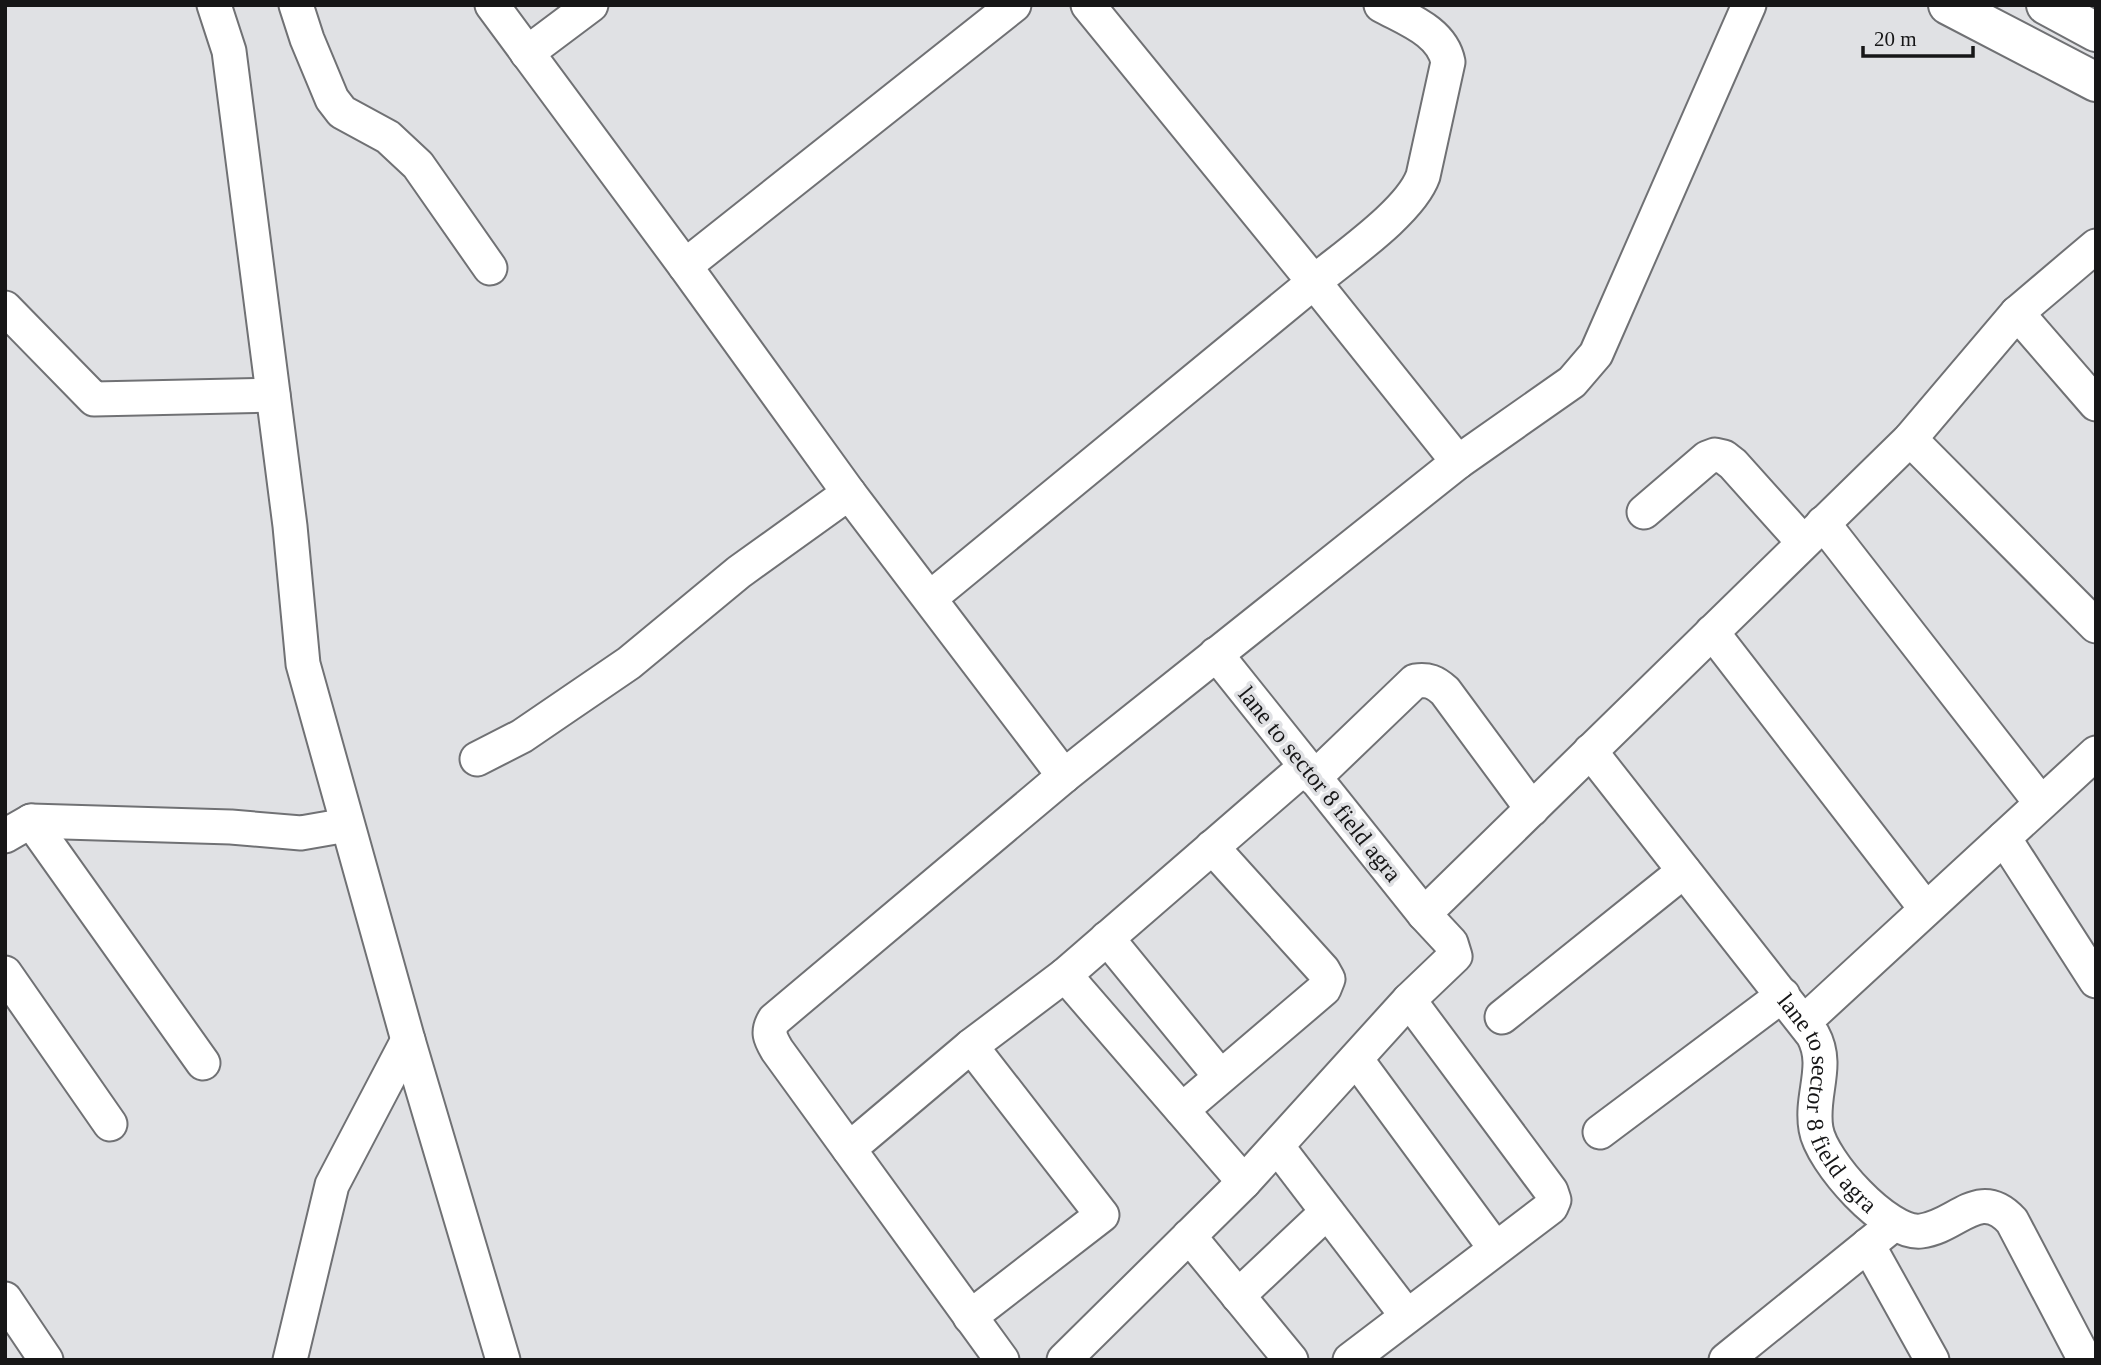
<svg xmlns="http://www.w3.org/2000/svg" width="2101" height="1365" font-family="'Times New Roman',serif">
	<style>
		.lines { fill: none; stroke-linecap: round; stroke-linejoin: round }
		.minor-casing { stroke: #707174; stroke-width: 37 }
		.tertiary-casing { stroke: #707174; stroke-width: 42 }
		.minor { stroke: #fff; stroke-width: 33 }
		.tertiary { stroke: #fff; stroke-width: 38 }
		.labels { text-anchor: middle; stroke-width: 7; stroke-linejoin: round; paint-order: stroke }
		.street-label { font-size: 24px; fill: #161617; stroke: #e0e1e4 }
	</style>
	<rect width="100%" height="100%" fill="#e0e1e4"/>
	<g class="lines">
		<!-- minor casing -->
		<g class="minor-casing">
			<g id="minor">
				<path d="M214,5L229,51L290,526L303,664L408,1040L503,1360"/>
				<path d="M296,5L307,39L332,99L342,112L388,137L418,165L490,268"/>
				<path d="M492,5L685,266L849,493"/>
				<path d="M1088,5L1314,282C1345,256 1410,212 1423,176L1448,62C1442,31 1406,19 1381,5"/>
				<path d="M527,53L591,5"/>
				<path d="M685,266L1014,5"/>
				<path d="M5,308L94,399L273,395"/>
				<path d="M2017,313L2096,404"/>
				<path d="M1910,439L2096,626"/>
				<path d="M1644,512L1707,458L1715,455L1724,457L1733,464L1803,542"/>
				<path d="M1823,523L2041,803"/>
				<path d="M930,598L1314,282L1458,462"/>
				<path d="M1712,632L1926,909"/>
				<path id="s1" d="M1590,751L1813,1035C1830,1066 1810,1095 1816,1129C1821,1161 1887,1235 1921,1231C1957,1227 1979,1185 2012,1221L2085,1360"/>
				<path d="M477,759L522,736L629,663L739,572L849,493L1064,776L1458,462L1572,382L1596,354L1749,5"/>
				<path d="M1314,778L1415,681C1428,679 1435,682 1445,691L1532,809"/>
				<path d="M31,821L203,1063"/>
				<path d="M5,836L31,821L231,827L301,833L347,825"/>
				<path d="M2004,838L2096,981"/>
				<path d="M1424,914L1910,439L2017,313L2096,246"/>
				<path d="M1107,938L1220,1076"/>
				<path d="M5,973L110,1124"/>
				<path d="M1502,1017L1684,871"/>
				<path d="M1804,1022L2096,753"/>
				<path d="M1356,1059L1495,1248"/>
				<path d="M1182,1110L1324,989L1328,979L1323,970L1212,847"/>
				<path d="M1600,1132L1783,995"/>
				<path d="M1277,1146L1407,1316"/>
				<path d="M849,1149L971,1046L1065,975"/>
				<path d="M1244,1182L1065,975L1305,767"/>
				<path d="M1189,1236L1291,1360"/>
				<path d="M1868,1245L1932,1360"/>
				<path d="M1238,1296L1327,1212"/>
				<path d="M5,1299L46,1360"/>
				<path d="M970,1317L1102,1215L971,1046"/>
				<path d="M290,1360L332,1185L408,1040"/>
				<path d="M1002,1360L777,1050C770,1038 767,1032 774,1020L1064,776"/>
				<path d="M1064,1360L1244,1182L1409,1000L1455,956L1451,943L1424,914L1216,654"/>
				<path d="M1350,1360L1551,1207L1554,1200L1551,1191L1409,1000"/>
				<path d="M1726,1360L1894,1224"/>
			</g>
		</g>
		<!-- tertiary casing -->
		<g class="tertiary-casing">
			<path id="tertiary" d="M1948,5L2096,82
				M2046,5L2096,32"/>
		</g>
		<!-- minor -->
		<use href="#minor" class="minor"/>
		<!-- tertiary -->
		<use href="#tertiary" class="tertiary"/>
	</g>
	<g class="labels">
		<!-- street labels -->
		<g class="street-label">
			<text transform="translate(1320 784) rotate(51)" y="8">lane to sector 8 field agra</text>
			<text dy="8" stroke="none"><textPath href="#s1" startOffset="434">lane to sector 8 field agra</textPath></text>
		</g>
	</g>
	<!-- border -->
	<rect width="2101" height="1365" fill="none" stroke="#161617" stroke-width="14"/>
	<!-- scale -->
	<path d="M1863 46v10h110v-10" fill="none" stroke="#161617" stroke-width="3.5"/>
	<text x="1874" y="46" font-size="21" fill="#161617" stroke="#e0e1e4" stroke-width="5" paint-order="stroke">20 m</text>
</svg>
